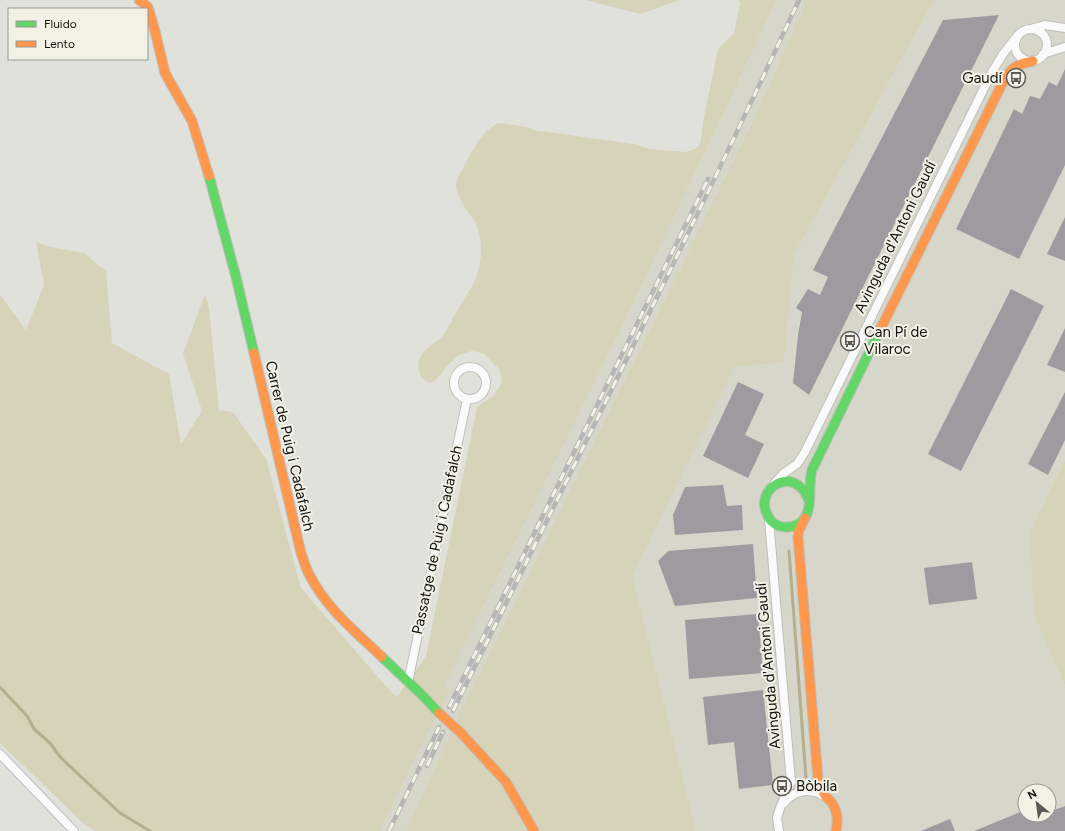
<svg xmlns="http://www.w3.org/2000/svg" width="1065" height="831" font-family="Figtree,sans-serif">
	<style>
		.built { fill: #d7d6ca; fill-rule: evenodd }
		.green { fill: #d6d3b9 }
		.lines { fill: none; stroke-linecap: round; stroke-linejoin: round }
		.stream { stroke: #b4b08e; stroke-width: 3 }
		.building { fill: #9e9ba0 }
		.street-casing { stroke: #bfbfbb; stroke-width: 10 }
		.fast-casing { stroke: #bfbfbb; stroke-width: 11 }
		.slow-casing { stroke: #bfbfbb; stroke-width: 11 }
		.street { stroke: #fafafa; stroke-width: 8 }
		.fast { stroke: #63d668; stroke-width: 9 }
		.slow { stroke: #ff974d; stroke-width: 9 }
		.rail-casing { stroke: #b6b6b5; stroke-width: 4.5 }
		.rail { stroke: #f2f1e6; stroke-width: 3; stroke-dasharray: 9; stroke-linecap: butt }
		.slow-bridge-casing { stroke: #bfbfbb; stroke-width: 11; stroke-linecap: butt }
		.slow-bridge { stroke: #ff974d; stroke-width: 9 }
		.labels { text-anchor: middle; stroke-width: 4; stroke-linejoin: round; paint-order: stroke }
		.poi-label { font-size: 15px; fill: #13120f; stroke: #f2f1e6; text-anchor: start }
		.street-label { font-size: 15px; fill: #13120f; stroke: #f2f1e6 }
	</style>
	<rect width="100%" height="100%" fill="#e1e1dc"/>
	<!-- built -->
	<path class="built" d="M777,0H807L753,121L459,715L406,831H380L431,726L451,690L444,686L619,333Z
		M934,0H1065V459L1030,532L1033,612L1065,686V831H696L631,576L735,366L784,363L794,255ZM1025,791H1049V815H1025Z"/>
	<!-- green -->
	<path class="green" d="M586,0H680L640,14Z
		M738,0H777L619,333L444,686L451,690L431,726L380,831H95L83,823L0,743V295L26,330L44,285L36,242L50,247L84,253L106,271L112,343L169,374L181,444L202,411L183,354L205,294L209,307L219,410L233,412L266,459L301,588L391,692L397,697L426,656L477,407L494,395L502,382L500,370L484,354L478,352L472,351L461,354L456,357L447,366L436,380L431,383C421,381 416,370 419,360C423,348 437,343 444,334C450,326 453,316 459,307C465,297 473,287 477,275C483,256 483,234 472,217C465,208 456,196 456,185C457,175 465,166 469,157C478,142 482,132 498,123L528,127L533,130L634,144L649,149L686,152L695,149L699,146L701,141L703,122L717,54L719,48L734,33L740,3Z
		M807,0H934L794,255L784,363L735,366L632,576L696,831H406L459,715L753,121Z
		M1065,459V686L1033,612L1030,532Z"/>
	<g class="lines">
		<!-- stream -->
		<path class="stream" d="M789,551L806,778
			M0,687L27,716L34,729L50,743L61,758L120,813L150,831"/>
	</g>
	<!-- building -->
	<path class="building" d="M999,15L809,395L793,383L798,335L802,312L796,308L808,289L820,295L828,277L813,270L943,20Z
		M1065,69V165L1019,259L956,229L1014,109L1022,114L1030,96L1040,99L1049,82L1057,86Z
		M1065,217V261L1047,254Z
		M1011,289L1044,306L961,471L928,454Z
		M1065,328V372L1047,365Z
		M738,382L764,394L745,435L764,444L748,478L703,456Z
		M1065,392V440L1048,475L1028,464Z
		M723,485L727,506L742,505L743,530L675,535L673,515L685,487Z
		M753,544L757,598L675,606L658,561L668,551Z
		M972,562L977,599L929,605L924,568Z
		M758,614L763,673L689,679L685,620Z
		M763,690L773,785L739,789L734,742L708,745L703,697Z
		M1065,806V831H974L1025,810V815H1032L1033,819L1042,815H1049V812Z
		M950,819L955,831H921Z"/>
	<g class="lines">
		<!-- street casing -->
		<g class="street-casing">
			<path id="street" d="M1030,29L1045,25L1065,28
				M1015 45a16 16 0 1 1 32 0a16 16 0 1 1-32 0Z
				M1043,54L1065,47
				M454 383a16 16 0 1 1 32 0a16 16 0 1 1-32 0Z
				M774,484L784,473L797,464L805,452L992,72L1003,54L1018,35
				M769,519L791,782L780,808L777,818L779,831
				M408,682L467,399
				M0,754L74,831
				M784,803C791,794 802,789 813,792C817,792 822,795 825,797"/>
		</g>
		<!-- fast casing -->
		<g class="fast-casing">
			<path id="fast" d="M209,176L236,277L254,353
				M809,501C795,462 752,489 768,516C770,521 774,524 779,526C786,528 794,527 800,523C815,512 807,486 812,470L880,330
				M382,657L421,694L439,713"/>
		</g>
		<!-- slow casing -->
		<g class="slow-casing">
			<path id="slow" d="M139,0L148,7L155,31L165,73L192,121L209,176
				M880,330L1005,78C1013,66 1019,64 1033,61
				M254,353L301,553C304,561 306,569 310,576C327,609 356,632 382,657
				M805,518L799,530L798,537L818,779C820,785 822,791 826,797C828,799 831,801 832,803C838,812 838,822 836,831
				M461,733L506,782L534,831"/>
		</g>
		<!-- street -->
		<use href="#street" class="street"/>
		<!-- fast -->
		<use href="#fast" class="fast"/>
		<!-- slow -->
		<use href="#slow" class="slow"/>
		<!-- rail casing -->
		<g class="rail-casing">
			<path id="rail" d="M449,707L708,179
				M453,711C569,475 688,239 799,0
				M427,766L443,732
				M389,831L439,727"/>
		</g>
		<!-- rail -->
		<use href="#rail" class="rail"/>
		<!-- slow-bridge casing -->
		<g class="slow-bridge-casing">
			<path id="slow-bridge" d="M439,713L461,733"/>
		</g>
		<!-- slow-bridge -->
		<use href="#slow-bridge" class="slow-bridge"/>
	</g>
	<!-- icons -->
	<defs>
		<g id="bus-ring" transform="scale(1)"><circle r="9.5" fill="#f2f1e6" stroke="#5b5a57" stroke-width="1.5"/><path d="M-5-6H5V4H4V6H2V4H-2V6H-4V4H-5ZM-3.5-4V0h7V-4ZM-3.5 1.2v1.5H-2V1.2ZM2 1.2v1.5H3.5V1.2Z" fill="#5b5a57"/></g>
	</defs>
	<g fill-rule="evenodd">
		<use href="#bus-ring" x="1016" y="78"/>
		<use href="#bus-ring" x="850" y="341"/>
		<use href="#bus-ring" x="782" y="786"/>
	</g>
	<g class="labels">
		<!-- poi labels -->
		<g class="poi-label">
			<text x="1002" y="83" text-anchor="end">Gaudí</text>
			<text x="864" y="337">Can Pí de<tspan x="864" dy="17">Vilaroc</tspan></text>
			<text x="796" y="791">Bòbila</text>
		</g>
		<!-- street labels -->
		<g class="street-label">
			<text transform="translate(895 237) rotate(-64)" y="5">Avinguda d'Antoni Gaudí</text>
			<text transform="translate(290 446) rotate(77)" y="5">Carrer de Puig i Cadafalch</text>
			<text transform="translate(437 540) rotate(-78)" y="5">Passatge de Puig i Cadafalch</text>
			<text transform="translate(768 666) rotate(-95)" y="5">Avinguda d'Antoni Gaudí</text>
		</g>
	</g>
	<!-- legend -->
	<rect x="8" y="8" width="140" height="52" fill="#f2f1e6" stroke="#999890"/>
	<rect x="16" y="21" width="20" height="6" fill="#63d668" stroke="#999890"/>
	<text x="44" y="28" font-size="12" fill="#13120f">Fluido</text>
	<rect x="16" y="41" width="20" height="6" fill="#ff974d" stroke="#999890"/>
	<text x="44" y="48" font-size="12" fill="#13120f">Lento</text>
	<!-- north arrow -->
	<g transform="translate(1037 803) rotate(331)"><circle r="19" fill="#f2f1e6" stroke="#999890"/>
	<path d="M0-3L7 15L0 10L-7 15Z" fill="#5b5a57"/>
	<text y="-6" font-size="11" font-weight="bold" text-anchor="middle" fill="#13120f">N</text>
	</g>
</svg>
